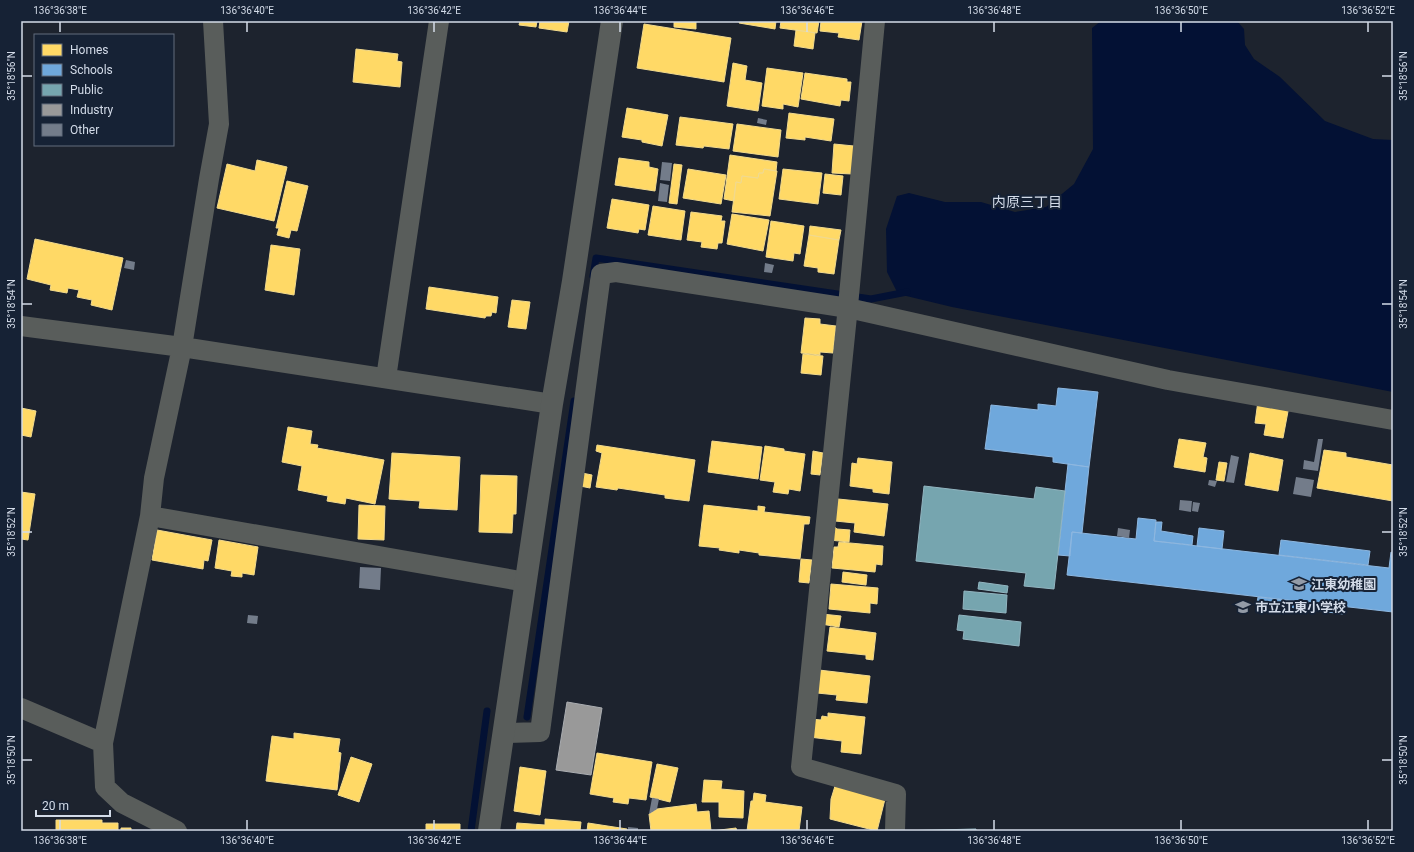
<svg xmlns="http://www.w3.org/2000/svg" width="1414" height="852" font-family="Roboto,'Noto Sans JP',sans-serif">
	<style>
		.water { fill: #031134 }
		.homes { fill: #ffd966; stroke: #f2da8d }
		.schools { fill: #6fa8dc; stroke: #8db7e0 }
		.public { fill: #76a5af; stroke: #92b5c0 }
		.industry { fill: #999; stroke: #aaadb1 }
		.lines { fill: none; stroke-linecap: round; stroke-linejoin: round }
		.stream { stroke: #031134; stroke-width: 7 }
		.building { fill: #737c8a }
		.minor { stroke: #595d5b; stroke-width: 20 }
		.tertiary { stroke: #595d5b; stroke-width: 22 }
		.ticks { fill: none; stroke: #d3dbe8; stroke-width: 1.5 }
		.labels { text-anchor: middle; stroke-width: 4; stroke-linejoin: round; paint-order: stroke }
		.poi-label { font-size: 13px; font-weight: bold; fill: #d3dbe8; stroke: #162235; text-anchor: start }
		.neighbourhood-label { font-size: 14px; fill: #d3dbe8; stroke: #162235 }
		.neatline { fill: none; stroke: #d3dbe8; stroke-width: 1.5 }
		.ticks-label { font-size: 10px; text-anchor: middle; fill: #d3dbe8 }
	</style>
	<rect width="100%" height="100%" fill="#1d232e"/>
	<!-- water -->
	<path class="water" d="M1101,21H1237L1244,29L1245,45L1254,59L1280,77L1325,121L1373,139L1393,140V392L952,307L898,294L887,272L886,229L897,196L909,193L945,202H981L1015,212L1046,207L1074,184L1093,149L1092,28Z"/>
	<!-- homes -->
	<path class="homes" d="M520,21H537L536,27L519,25Z
		M540,21H569L567,32L539,28Z
		M674,21L696,22V29L674,27Z
		M740,21H776L775,29L739,23Z
		M781,21H819L817,33L780,28Z
		M821,21H862L859,40L838,37L839,33L820,31Z
		M644,24L731,38L724,82L637,68Z
		M796,30L815,33L813,49L794,46Z
		M356,49L398,54L397,61L402,62L400,87L353,82Z
		M733,63L747,66L745,80L762,83L758,111L727,106Z
		M767,68L803,73L798,107L783,104V109L762,106Z
		M805,73L847,79V82H851L849,101L841,100L840,106L801,99Z
		M627,108L668,115L662,146L642,142V140L622,137Z
		M789,113L834,119L831,141L805,137V140L786,138Z
		M680,117L733,124L729,149L704,146L703,148L676,145Z
		M737,124L781,130L778,157L733,151Z
		M834,144L854,146L852,174L832,173Z
		M730,155L777,162L776,171L764,169L763,173H759L758,178L742,176L741,183L736,182L734,201L724,199Z
		M619,158L649,162V167L658,169L655,191L615,185Z
		M257,160L287,167L274,221L217,208L227,164L255,171Z
		M674,164L682,165L677,204L669,203Z
		M688,169L726,175L721,204L683,198Z
		M764,169L777,171L770,216L732,212L736,182L741,183L742,176L758,178L759,173H763Z
		M783,169L822,173L818,204L779,199Z
		M825,174L843,176L841,195L823,193Z
		M287,181L308,186L297,231L291,230L289,238L277,235L279,228H276Z
		M612,199L649,205L645,230L639,229L638,233L607,228Z
		M653,206L685,211L681,240L648,235Z
		M691,212L722,216L721,221H725L722,243H718L717,249L701,247L702,242L687,240Z
		M732,214L769,220L763,251L727,244Z
		M771,221L804,226L800,254L794,253L793,261L766,257Z
		M810,226L841,230L839,240L809,235Z
		M809,235L839,240L834,274L818,272V268L804,266Z
		M35,239L123,258L112,310L91,305L92,300L77,297L79,290L68,288L67,293L50,290L51,285L27,279Z
		M271,245L300,249L294,295L265,290Z
		M429,287L498,297L496,313L492,312L491,316H486L485,318L426,309Z
		M512,300L530,302L526,329L508,327Z
		M805,318L820,319V324L836,326L833,353L820,352V355L801,353Z
		M803,354L823,356L821,375L801,373Z
		M1258,401L1289,406L1283,438L1264,435L1266,424L1255,423Z
		M21,408L36,411L31,437L21,435Z
		M288,427L312,431L310,444L318,445L317,448L384,460L375,504L346,498L345,504L327,501L328,496L298,490L302,466L282,462Z
		M1179,439L1206,443L1203,457L1207,458L1205,472L1174,467Z
		M712,441L762,447L758,479L708,472Z
		M597,445L695,460L689,501L665,498V495L618,488L617,490L596,487L602,453L596,451Z
		M765,446L784,449V451L805,454L800,491L789,489L788,494L773,492L775,482L760,480Z
		M1324,450L1346,453V457L1393,465V501L1317,488Z
		M813,451L823,453L820,475L811,474Z
		M392,453L460,457L457,510L419,508L420,501L389,499Z
		M1250,453L1283,460L1278,491L1245,485Z
		M858,458L892,462L889,494L873,492V489L850,486L852,463L857,464Z
		M1219,462L1227,463L1224,481L1216,480Z
		M582,473L592,475L590,488L580,486Z
		M481,475L517,476L516,514H513L512,533L479,532Z
		M21,492L35,494L28,540L21,539Z
		M838,499L888,504L884,536L854,532L855,523L835,521Z
		M359,505L385,506L384,540L358,539Z
		M704,505L758,511V506L765,507L764,512L810,517L809,524H804L800,559L759,555V553L739,550V553L719,550L720,548L699,546Z
		M831,524L837,529L850,530L849,542L829,540Z
		M157,530L212,540L208,561L204,560L203,569L152,560Z
		M219,540L258,547L254,575L242,573V577L231,576L232,571L215,568Z
		M839,542L883,546L882,565L876,564L875,572L832,568L834,547H838Z
		M801,559L812,560L809,583L799,582Z
		M843,572L867,575L866,585L842,582Z
		M831,584L878,588L877,604L870,603V613L829,609Z
		M822,614L841,616L839,627L821,624Z
		M830,627L876,633L873,660L866,659V655L827,651Z
		M819,670L870,676L867,703L836,700L837,695L817,693Z
		M828,713L865,717L861,754L841,752L842,741L809,737L811,719L821,720L822,716L828,717Z
		M294,733L340,739L338,752L341,753L337,790L266,781L272,736L294,739Z
		M597,753L652,762L646,800L629,798L628,804L613,802L614,798L590,794Z
		M351,757L372,764L359,802L338,795Z
		M657,764L678,768L670,802L650,797Z
		M520,767L546,771L540,815L514,811Z
		M704,780L722,781L721,789L744,791L743,818L719,817V802H702Z
		M835,786L885,799L877,831L830,819L831,799Z
		M754,793L766,795L765,802L802,807L799,831H747L751,801H753Z
		M696,804L697,812L709,811L711,831H651L649,814L657,809Z
		M545,819L581,822L580,831H516L517,823L545,825Z
		M56,820H102V823H118V831H56Z
		M588,823L627,829V831H587Z
		M426,824H460V831H426Z
		M121,828H131V831H121Z
		M736,828L737,831H712Z"/>
	<!-- schools -->
	<path class="schools" d="M1058,388L1098,392L1089,467L1053,462V457L985,449L991,405L1038,410V404L1056,406Z
		M1068,464L1089,467L1082,533L1072,532L1070,556L1058,555Z
		M1138,518L1156,520L1154,541L1389,568L1391,552L1393,553V612L1067,575L1072,532L1136,539Z
		M1156,522H1162L1161,531L1193,536L1192,545L1154,541Z
		M1199,528L1224,531L1222,549L1197,546Z
		M1281,540L1370,551L1368,565L1279,555Z
		M1258,597L1344,607L1343,614L1257,603Z"/>
	<!-- public -->
	<path class="public" d="M924,486L1034,499L1036,487L1065,491L1054,589L1024,586L1026,573L916,561Z
		M979,582L1008,586L1007,593L978,589Z
		M964,591L1007,595L1006,613L963,609Z
		M959,615L1021,622L1019,646L963,639L964,631L957,630Z
		M976,829V831H898Z"/>
	<!-- industry -->
	<path class="industry" d="M567,702L602,708L591,775L556,770Z"/>
	<g class="lines">
		<!-- stream -->
		<path class="stream" d="M593,276L596,258L871,299L907,292
			M527,717L574,401
			M471,831L487,711"/>
	</g>
	<!-- building -->
	<path class="building" d="M758,118L767,120L766,125L757,123Z
		M662,162L672,163L670,181L660,180Z
		M660,183L669,185L667,202L658,201Z
		M126,260L135,262L134,270L124,268Z
		M765,263L774,265L772,273L764,272Z
		M1318,439H1323L1318,471L1303,469L1304,460L1314,462Z
		M1231,455L1239,457L1234,483L1226,482Z
		M1296,477L1314,480L1311,497L1293,494Z
		M1209,480L1217,481L1215,487L1208,485Z
		M1180,500L1192,501L1191,512L1179,510Z
		M1193,502L1200,503L1198,512L1192,511Z
		M1118,528L1130,530L1129,538L1117,536Z
		M360,567L381,568L380,590L359,588Z
		M248,615L258,616L257,624L247,623Z
		M652,798L659,799L657,809L649,814Z
		M628,827L638,828V831H628Z"/>
	<g class="lines">
		<!-- minor -->
		<path class="minor" d="M875,21L848,306L801,767L896,794L895,831
			M21,326L182,347L552,404
			M386,378L439,21
			M150,516L526,582
			M21,708L103,743
			M504,733L540,732L601,274L616,272L848,308L1168,380L1393,420
			M177,831L122,803L105,787L103,743L150,516L154,478L182,347L209,179L219,124L213,21"/>
		<!-- tertiary -->
		<path class="tertiary" d="M489,831L552,404L573,281L612,21"/>
	</g>
	<!-- ticks -->
	<path class="ticks" d="M60,22V32M247,22V32M434,22V32M620,22V32M807,22V32M994,22V32M1181,22V32M1368,22V32M22,76H32M1382,76H1392M22,304H32M1382,304H1392M22,532H32M1382,532H1392M22,760H32M1382,760H1392M60,820V830M247,820V830M434,820V830M620,820V830M807,820V830M994,820V830M1181,820V830M1368,820V830"/>
	<!-- icons -->
	<defs>
		<g id="school-bare" transform="scale(1.2)"><path d="M0-5L7-2L0 1L-7-2ZM-4 1L0 2.5L4 1V4Q0 6-4 4Z" fill="#939ba7" stroke="#162235" stroke-width="2.5" paint-order="stroke"/></g>
	</defs>
	<g fill-rule="evenodd">
		<use href="#school-bare" x="1299" y="584"/>
		<use href="#school-bare" x="1243" y="607"/>
	</g>
	<g class="labels">
		<!-- poi labels -->
		<g class="poi-label">
			<text x="1311" y="589">江東幼稚園</text>
			<text x="1255" y="612">市立江東小学校</text>
		</g>
		<!-- neighbourhood labels -->
		<g class="neighbourhood-label">
			<text x="1027" y="207">内原三丁目</text>
		</g>
	</g>
	<!-- border -->
	<rect width="1414" height="852" fill="none" stroke="#162235" stroke-width="44"/>
	<!-- legend -->
	<rect x="34" y="34" width="140" height="112" fill="#162235" stroke="#626c7d"/>
	<rect x="42" y="44" width="20" height="12" fill="#ffd966" stroke="#626c7d"/>
	<text x="70" y="54" font-size="12" fill="#d3dbe8">Homes</text>
	<rect x="42" y="64" width="20" height="12" fill="#6fa8dc" stroke="#626c7d"/>
	<text x="70" y="74" font-size="12" fill="#d3dbe8">Schools</text>
	<rect x="42" y="84" width="20" height="12" fill="#76a5af" stroke="#626c7d"/>
	<text x="70" y="94" font-size="12" fill="#d3dbe8">Public</text>
	<rect x="42" y="104" width="20" height="12" fill="#999999" stroke="#626c7d"/>
	<text x="70" y="114" font-size="12" fill="#d3dbe8">Industry</text>
	<rect x="42" y="124" width="20" height="12" fill="#737c8a" stroke="#626c7d"/>
	<text x="70" y="134" font-size="12" fill="#d3dbe8">Other</text>
	<!-- scale -->
	<path d="M36 810v6h74v-6" fill="none" stroke="#d3dbe8" stroke-width="2"/>
	<text x="42" y="810" font-size="12" fill="#d3dbe8" stroke="#162235" stroke-width="3" paint-order="stroke">20 m</text>
	<rect x="22" y="22" width="1370" height="808" class="neatline"/>
	<g class="ticks-label">
		<text x="60" y="14">136°36'38"E</text>
		<text x="247" y="14">136°36'40"E</text>
		<text x="434" y="14">136°36'42"E</text>
		<text x="620" y="14">136°36'44"E</text>
		<text x="807" y="14">136°36'46"E</text>
		<text x="994" y="14">136°36'48"E</text>
		<text x="1181" y="14">136°36'50"E</text>
		<text x="1368" y="14">136°36'52"E</text>
		<text transform="translate(11 76) rotate(-90)" y="4">35°18'56"N</text>
		<text transform="translate(1403 76) rotate(-90)" y="4">35°18'56"N</text>
		<text transform="translate(11 304) rotate(-90)" y="4">35°18'54"N</text>
		<text transform="translate(1403 304) rotate(-90)" y="4">35°18'54"N</text>
		<text transform="translate(11 532) rotate(-90)" y="4">35°18'52"N</text>
		<text transform="translate(1403 532) rotate(-90)" y="4">35°18'52"N</text>
		<text transform="translate(11 760) rotate(-90)" y="4">35°18'50"N</text>
		<text transform="translate(1403 760) rotate(-90)" y="4">35°18'50"N</text>
		<text x="60" y="844">136°36'38"E</text>
		<text x="247" y="844">136°36'40"E</text>
		<text x="434" y="844">136°36'42"E</text>
		<text x="620" y="844">136°36'44"E</text>
		<text x="807" y="844">136°36'46"E</text>
		<text x="994" y="844">136°36'48"E</text>
		<text x="1181" y="844">136°36'50"E</text>
		<text x="1368" y="844">136°36'52"E</text>
	</g>
</svg>
